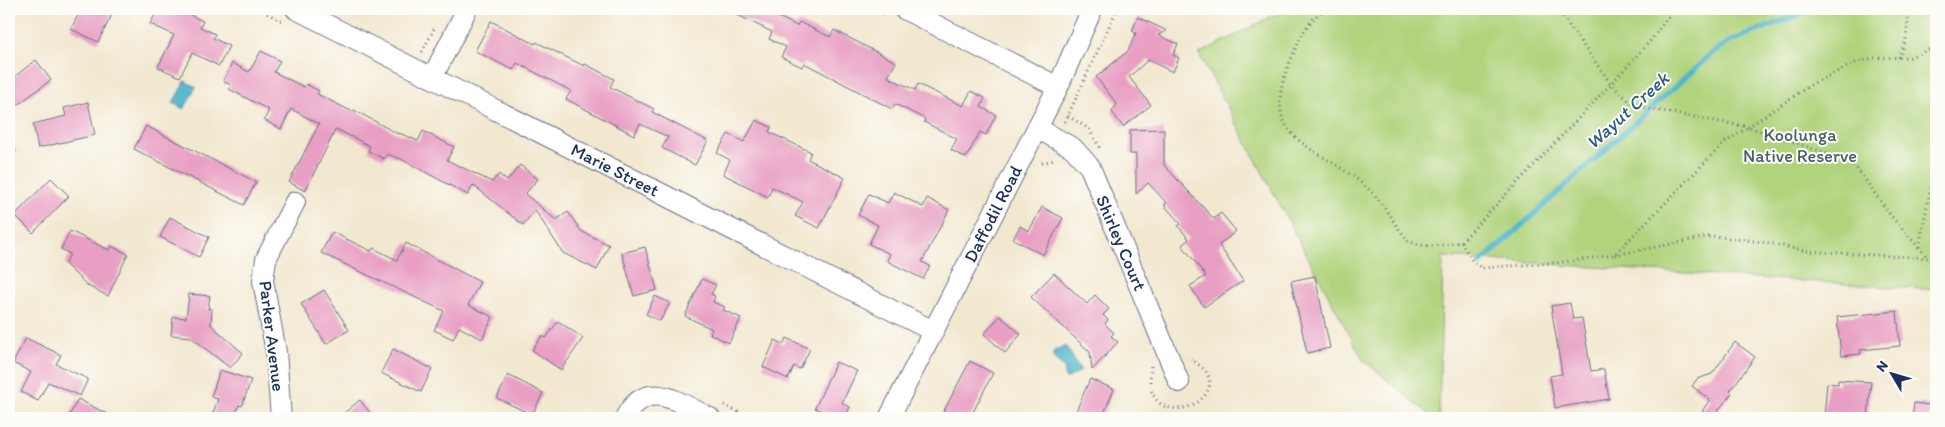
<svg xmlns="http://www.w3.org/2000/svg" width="1945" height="427" font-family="Itim,sans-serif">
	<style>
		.green { fill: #b0d37c; stroke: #66816d }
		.water { fill: #4cb5ca; stroke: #347294 }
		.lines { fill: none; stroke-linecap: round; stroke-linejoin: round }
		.stream { stroke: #4cb5ca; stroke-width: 5.5 }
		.building { fill: #e89fc3 }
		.minor-casing { stroke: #667086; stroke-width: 22 }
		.path { stroke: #667086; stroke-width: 3; stroke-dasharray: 1 4; stroke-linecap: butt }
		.minor { stroke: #fff; stroke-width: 20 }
		.labels { text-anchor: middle; stroke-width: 4; stroke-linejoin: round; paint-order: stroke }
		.park-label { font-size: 18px; fill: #486067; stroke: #fdfcf7 }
		.street-label { font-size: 18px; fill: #1b2f5e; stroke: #fdfcf7 }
		.water-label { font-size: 19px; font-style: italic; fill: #2c5e84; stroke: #fdfcf7 }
	</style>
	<rect width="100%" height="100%" fill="#fdfcf7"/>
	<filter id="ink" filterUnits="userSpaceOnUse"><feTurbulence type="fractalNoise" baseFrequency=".02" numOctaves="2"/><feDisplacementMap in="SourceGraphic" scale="10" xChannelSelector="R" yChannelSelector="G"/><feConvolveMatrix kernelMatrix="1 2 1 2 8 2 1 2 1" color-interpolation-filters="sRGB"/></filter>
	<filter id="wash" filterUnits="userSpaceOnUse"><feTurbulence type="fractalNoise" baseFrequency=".0096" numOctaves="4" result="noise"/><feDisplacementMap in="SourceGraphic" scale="20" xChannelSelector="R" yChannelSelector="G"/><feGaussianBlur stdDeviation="1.12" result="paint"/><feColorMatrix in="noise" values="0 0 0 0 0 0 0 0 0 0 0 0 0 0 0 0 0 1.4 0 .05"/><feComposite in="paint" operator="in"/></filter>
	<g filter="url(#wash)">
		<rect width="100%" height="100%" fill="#f2e8d0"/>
		<!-- green -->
		<path class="green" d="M1286,9H1936V290L1443,257L1439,418H1433L1363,360L1199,54Z"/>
		<!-- water -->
		<path class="water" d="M185,81L196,87L184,109L173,103Z
			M1065,345L1081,371L1066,379L1064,375L1065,370L1053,357V352Z"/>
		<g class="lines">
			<!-- stream -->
			<path class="stream" d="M1480,263L1712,53L1728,42L1814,9"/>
		</g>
		<g id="blocks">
			<!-- building -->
			<path class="building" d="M81,9H115L98,42L71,29Z
				M158,9H177L203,21L200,27L215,34L213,38L229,46L219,66L192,53L180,77L158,67L174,35L150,24Z
				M725,9H762L797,26L799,22L830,37L834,30L896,62L888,77L915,90L918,84L963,106L971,91L985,98L981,107L996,115L986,135L980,132L966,158L951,150L957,139L924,122L925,119L895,104L892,109L804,63L802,67L781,57L786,47L769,39L772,32Z
				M1138,17L1167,31L1158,35L1178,44L1173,55L1179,58L1173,72L1148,60L1129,77L1151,105L1123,127L1112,112L1117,104L1096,77L1128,51L1136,33L1132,31Z
				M491,21L535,44L536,42L584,66L585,64L614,79L610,87L654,109L652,112L708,141L695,165L662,148L668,137L640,124L634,135L566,99L571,91L517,63L513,70L475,51Z
				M261,51L280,61L274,72L304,87L306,84L319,91L317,94L353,112L354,110L398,134L399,133L418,141L423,131L454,147L447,160L492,182L499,174L507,181L520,165L538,179L525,194L556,220L568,212L581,231L609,245L597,270L563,253L535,210L523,225L473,185L468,195L401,159L387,154L384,159L368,151L370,146L336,129L305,191L289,182L319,124L291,109L281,129L264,120L269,110L229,89L231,85L223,81L232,63L249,72Z
				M36,60L51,80L16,106L9,96V81Z
				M88,102L95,135L38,148L33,124L66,116L64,108Z
				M756,120L771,127L769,132L811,152L808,159L845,178L819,228L795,216L803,202L772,187L768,197L723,174L730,160L717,153L728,134L744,142Z
				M146,126L256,182L244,205L134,149Z
				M1164,129V165L1214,219L1221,213L1236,231L1219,245L1243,281L1204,307L1190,286L1206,276L1182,245L1189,239L1178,226L1181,224L1164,205L1167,203L1148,183L1136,194V154H1130V130Z
				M51,178L69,196L33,233L15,215Z
				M894,192L923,207L927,198L949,210L922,262L930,266L923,279L887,261L890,254L869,244L878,225L858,215L869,194L888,203Z
				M1042,207L1063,218L1043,255L1013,239L1020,226L1029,231Z
				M170,217L209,237L199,257L160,237Z
				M70,231L109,250L111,246L128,254L108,296L88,286L65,264L70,254L61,249Z
				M332,232L371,251L373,248L397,260L406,243L480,282L468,305L493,317L482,339L459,327L453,339L434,330L444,311L321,253Z
				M645,247L657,290L634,296L622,253Z
				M1054,273L1087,304L1095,295L1109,309L1103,315L1108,320L1105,324L1114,333L1111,336L1118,342L1092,370L1090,352L1031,297Z
				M1315,276L1330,348L1307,353L1291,281Z
				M702,279L716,285L711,294L715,296L713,302L725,307L723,310L741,318L729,343L710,334L712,329L685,316Z
				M324,290L349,330L326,344L301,304Z
				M189,294L210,296L208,309H212L211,325L243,353L230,368L191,337L171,335L173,317L186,318Z
				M655,296L670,303L660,321L646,314Z
				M1570,303L1573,319L1582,318L1591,371L1604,369L1609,399L1555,408L1550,376L1562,374L1551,306Z
				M1897,311L1900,346L1860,350L1861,354L1841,356L1837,317Z
				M1000,316L1021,334L1005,353L984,334Z
				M558,321L583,338L561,370L532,350L542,336L546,338Z
				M26,338L61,355L56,364L88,379L80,396L48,382L38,401L21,392L31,372L13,363Z
				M787,338L810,349L800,369L794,366L788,379L763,367L775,340L783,344Z
				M1735,342L1755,357L1730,391L1732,393L1712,418L1702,411L1710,400L1692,386L1697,379L1712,374Z
				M393,349L432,369L421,392L381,373Z
				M970,361L993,373L970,418H940Z
				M836,362L857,371L842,403L850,407L845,418H837L815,408Z
				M220,370L251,380L242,406L239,405L234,418H211L218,399L211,397Z
				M508,375L543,393L532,415L497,398Z
				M1090,379L1114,389L1102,418H1073Z
				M1838,380L1871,382L1868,418L1824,417L1827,383L1838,384Z
				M78,399L115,418H68Z
				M360,400L374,418H338Z
				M1914,403L1929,405V418H1912Z"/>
		</g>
	</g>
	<g filter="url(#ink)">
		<use href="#blocks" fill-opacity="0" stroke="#667086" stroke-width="1"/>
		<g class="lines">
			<!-- minor casing -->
			<g class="minor-casing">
				<path id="minor" d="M296,9L933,331
					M904,9L1058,87
					M432,78L467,9
					M1037,128L1073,148L1090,167L1179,382
					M281,418L276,352L263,281L266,259L295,202
					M625,418C647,376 679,403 710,418
					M889,418L1058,87L1092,9"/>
			</g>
			<!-- path -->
			<path class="path" d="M258,9L282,21
				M874,9L886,15
				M1325,9C1305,23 1299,40 1290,62C1255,143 1320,145 1366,187C1383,201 1394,224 1408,241C1426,249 1442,245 1461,242L1611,84L1651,40L1674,9
				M1557,9L1611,84L1634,106L1748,127L1812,84L1857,62L1875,58L1910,57L1936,47
				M1930,51L1936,60
				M422,52L434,29
				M1899,58L1906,40L1909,9
				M1068,116L1089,129L1101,150
				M1065,122L1117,9
				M9,137L15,151L9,168
				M1042,163L1054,160
				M1461,242L1473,262L1481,268L1564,262L1614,255L1723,144L1748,127L1841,158L1855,166L1892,217L1928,258
				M1919,247L1936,160
				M1615,255L1713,236L1769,243L1806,251L1928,258L1936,262
				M1151,366C1151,373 1149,382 1151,389C1162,427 1220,403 1208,375C1205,368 1197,364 1191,359
				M724,405L750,418"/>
			<!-- minor -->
			<use href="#minor" class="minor"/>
		</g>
	</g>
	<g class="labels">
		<!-- park labels -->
		<g class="park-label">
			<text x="1800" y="141">Koolunga<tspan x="1800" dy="21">Native Reserve</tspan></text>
		</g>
		<!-- street labels -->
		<g class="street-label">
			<text transform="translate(615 170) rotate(27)" y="6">Marie Street</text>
			<text transform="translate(993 214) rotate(-63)" y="6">Daffodil Road</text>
			<text transform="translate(1121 243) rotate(67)" y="6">Shirley Court</text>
			<text transform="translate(272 336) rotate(83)" y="6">Parker Avenue</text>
		</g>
		<!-- water labels -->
		<g class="water-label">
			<text transform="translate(1627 110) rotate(-42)" y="7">Wayut Creek</text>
		</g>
	</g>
	<!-- margin -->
	<rect width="1945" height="427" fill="none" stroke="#fdfcf7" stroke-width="30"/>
	<!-- north arrow -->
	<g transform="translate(1892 374) rotate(308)" stroke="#fdfcf7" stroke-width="4" paint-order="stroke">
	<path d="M0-4L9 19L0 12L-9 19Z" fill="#1b2f5e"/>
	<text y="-8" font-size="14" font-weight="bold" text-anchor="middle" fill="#1b2f5e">N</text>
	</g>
</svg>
